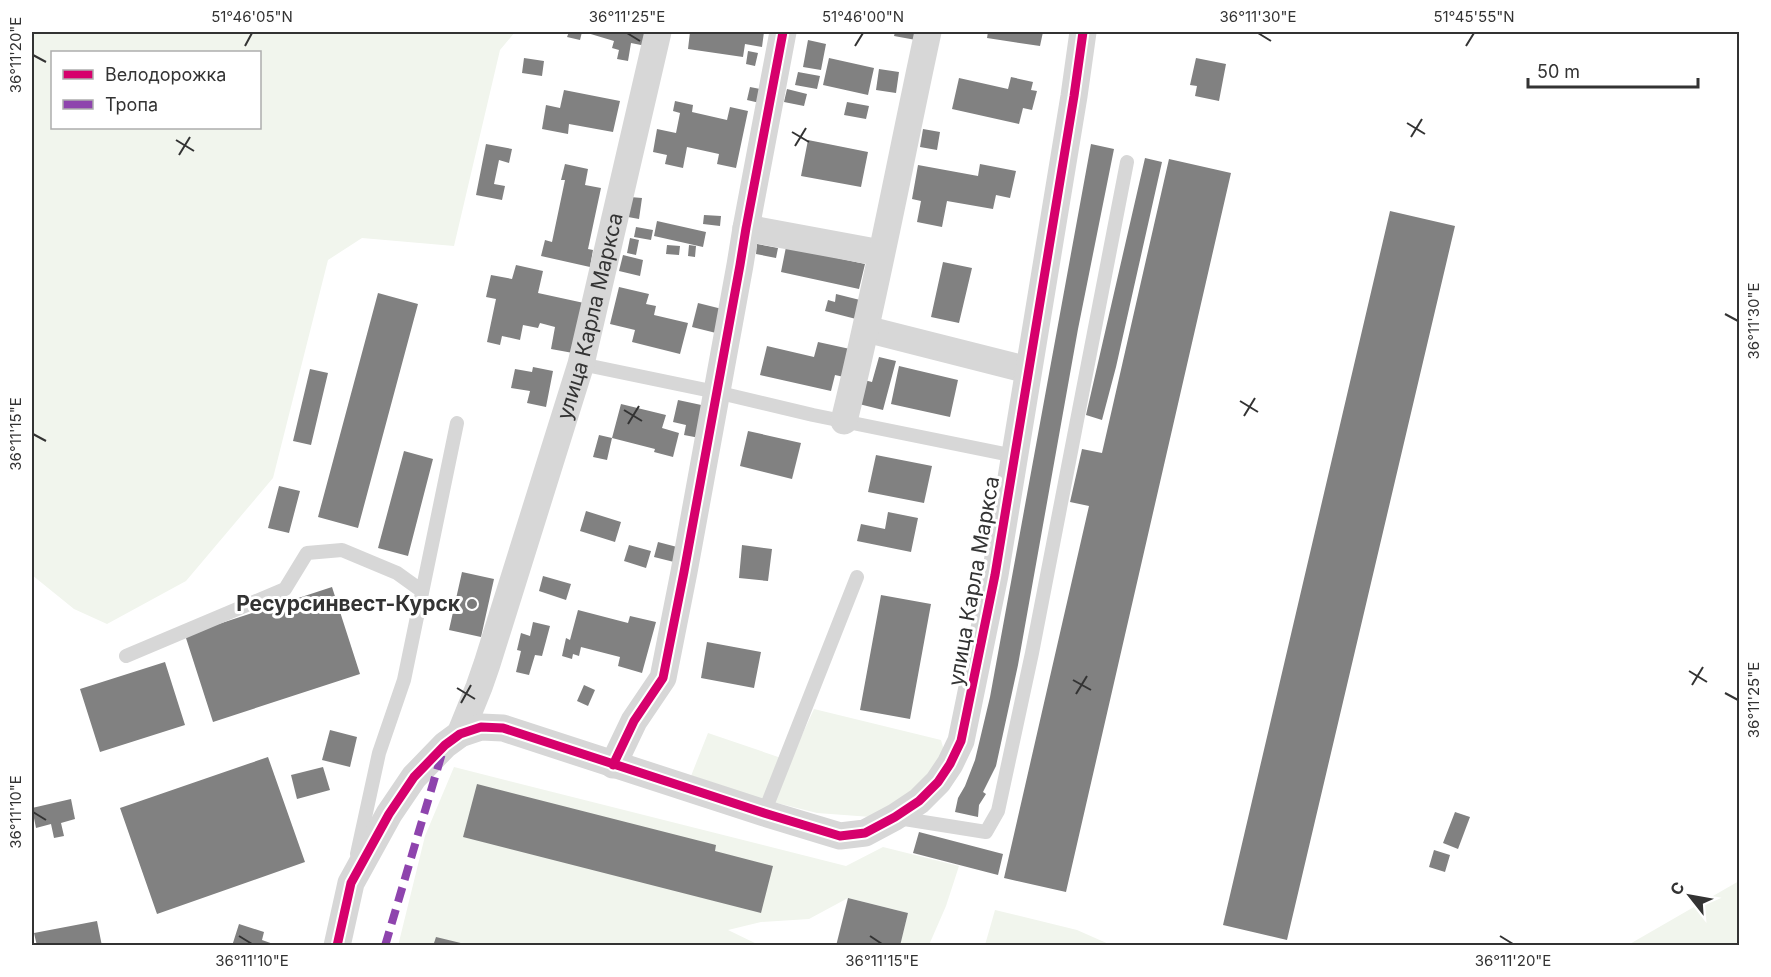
<svg xmlns="http://www.w3.org/2000/svg" width="1771" height="977" font-family="Inter,sans-serif">
	<style>
		.green { fill: #f1f5ed; fill-rule: evenodd }
		.building { fill: #818181 }
		.lines { fill: none; stroke-linecap: round; stroke-linejoin: round }
		.service { stroke: #d7d7d7; stroke-width: 14 }
		.minor { stroke: #d7d7d7; stroke-width: 27 }
		.quiet { stroke: #8e44ad; stroke-width: 8; stroke-dasharray: 15 8; stroke-linecap: butt }
		.cycleway-casing { stroke: #fff; stroke-width: 13 }
		.cycleway { stroke: #d6006c; stroke-width: 9 }
		.ticks { fill: none; stroke: #333; stroke-width: 2 }
		.poi-dot { fill: #7a7a7a; stroke: #fff; stroke-width: 2 }
		.labels { text-anchor: middle; stroke-width: 6; stroke-linejoin: round; paint-order: stroke }
		.street-label { font-size: 21px; fill: #333; stroke: #fff }
		.poi-label { font-size: 21px; font-weight: bold; fill: #333; stroke: #fff; text-anchor: end }
		.neatline { fill: none; stroke: #333; stroke-width: 2 }
		.ticks-label { font-size: 15px; text-anchor: middle; fill: #333 }
	</style>
	<rect width="100%" height="100%" fill="#fff"/>
	<!-- green -->
	<path class="green" d="M32,32H515L500,50L454,246L362,238L328,260L273,478L186,581L107,624L74,609L32,575ZM52,52H260V128H52Z
		M814,709L941,740L945,754L906,801L871,817L817,813L757,798L691,776L708,733L790,761Z
		M454,767L846,866L883,847L959,866L946,906L929,945H900L908,913L848,898L809,919L761,922L728,930L759,945L398,946L425,836Z
		M1739,881V945H1628Z
		M995,910L1077,930L1111,945H985Z"/>
	<!-- building -->
	<path class="building" d="M569,32H582L580,40L567,37Z
		M584,32H649L646,46L631,43L628,61L617,59L619,50L612,48L614,41Z
		M690,32H764L762,47L745,44L743,57L688,49Z
		M895,32H917L916,40L894,36Z
		M988,32H1043L1040,46L987,38Z
		M808,40L826,44L821,70L803,67Z
		M748,51L758,53L755,66L746,64Z
		M524,58L544,61L542,76L522,73Z
		M829,58L874,68L868,95L823,85Z
		M1196,58L1226,64L1219,101L1195,96L1197,86L1190,85Z
		M879,69L899,72L896,93L876,90Z
		M798,72L820,76L817,89L795,85Z
		M1011,77L1033,82L1031,90L1037,91L1032,110L1023,108L1019,124L952,109L959,78L1008,89Z
		M750,87L771,91L768,105L747,100Z
		M787,89L807,94L804,106L784,102Z
		M564,90L620,101L613,132L569,124L568,134L542,129L546,105L560,108Z
		M675,101L693,105L692,112L727,120L730,107L748,111L736,168L717,164L719,154L687,147L683,168L665,164L667,155L653,152L657,129L676,133L680,113L673,111Z
		M847,102L869,106L866,119L844,115Z
		M923,129L940,132L937,150L920,147Z
		M808,140L868,152L861,187L801,176Z
		M486,144L512,149L509,163L499,160L494,184L505,186L502,200L476,195Z
		M1091,144L1114,149L1078,329L1018,665L996,766L983,792L986,794L979,805L978,817L955,812L958,798L965,786L975,760L990,697Z
		M1145,158L1162,162L1116,367L1102,420L1086,415Z
		M1169,159L1231,173L1066,892L1004,878L1089,506L1070,502L1082,449L1102,453Z
		M565,164L588,169L585,185L601,188L588,249L593,250L590,267L541,256L545,240L552,242L565,180H561Z
		M980,164L1016,171L1010,198L996,195L993,209L947,201L942,227L917,222L921,201L912,199L918,165L978,176Z
		M630,197L642,198L639,219L628,217Z
		M1390,211L1455,226L1287,940L1223,925Z
		M704,215L721,216L720,226L703,224Z
		M657,221L706,232L703,247L654,236Z
		M636,227L653,230L651,240L634,237Z
		M630,238L639,240L636,255L627,253Z
		M757,244L778,248L776,258L756,254Z
		M667,245L680,246L679,255L666,254Z
		M689,245L696,246L695,257L688,256Z
		M786,247L865,264L859,289L781,272Z
		M623,255L643,260L640,276L619,271Z
		M943,262L972,268L959,323L931,317Z
		M516,265L543,271L538,293L584,303L573,353L551,349L555,327L540,323L538,328L523,325L520,340L502,336L500,345L487,342L496,299L486,297L491,275L512,279Z
		M619,287L649,294L646,304L656,306L654,315L688,323L680,354L632,342L635,330L610,324Z
		M378,293L418,304L358,528L318,517Z
		M836,294L860,300L856,319L825,311L828,300L835,302Z
		M698,303L730,311L724,335L692,327Z
		M818,342L850,349L844,377L835,375L831,391L760,375L767,346L814,357Z
		M879,357L896,361L883,410L855,403L860,379L872,382Z
		M899,366L958,380L950,417L891,404Z
		M533,367L553,371L546,407L527,403L530,391L511,388L515,369L532,372Z
		M310,369L328,373L311,445L293,441Z
		M678,400L706,406L705,439L684,435L686,425L673,422Z
		M621,404L666,415L662,428L679,433L673,457L654,452L655,449L612,438Z
		M748,431L801,443L792,479L740,466Z
		M599,435L612,438L607,460L593,457Z
		M404,451L433,459L408,556L378,548Z
		M876,455L932,466L924,503L868,492Z
		M279,486L300,491L289,533L268,528Z
		M586,511L621,522L615,542L580,531Z
		M888,512L918,518L911,552L857,541L861,524L885,529Z
		M658,542L677,547L674,562L654,557Z
		M629,545L651,551L646,568L624,561Z
		M742,545L772,549L768,581L739,578Z
		M462,572L494,579L481,637L449,630Z
		M543,576L571,584L566,600L539,591Z
		M332,587L360,674L213,722L185,635Z
		M881,595L931,604L910,719L860,710Z
		M578,610L628,623L630,616L656,622L642,673L618,666L620,657L581,647L579,656L573,654L572,659L562,656L566,638L570,640Z
		M533,622L550,626L542,656L535,655L529,675L516,672L521,651L517,650L521,633L530,636Z
		M707,642L761,652L754,688L701,678Z
		M165,662L185,725L100,752L80,689Z
		M584,685L595,690L588,706L577,701Z
		M330,730L357,737L350,767L322,760Z
		M268,757L305,862L157,914L120,808Z
		M323,767L330,790L297,799L291,775Z
		M477,784L716,845L715,851L773,866L761,913L463,837Z
		M71,799L75,819L61,823L64,836L54,838L51,824L36,828L32,808Z
		M1455,812L1470,817L1458,849L1443,843Z
		M919,832L1003,854L998,875L913,853Z
		M1434,850L1450,855L1445,872L1429,867Z
		M848,898L908,913L900,946H836Z
		M97,921L102,946H37L34,933Z
		M239,924L264,932L262,940L279,946H232Z
		M436,937L469,945V946H433Z"/>
	<g class="lines">
		<!-- service -->
		<path class="service" d="M581,364L716,392L813,415L1015,456
			M126,656L285,589L307,553L342,550L397,573L422,591
			M764,813L857,577
			M898,818L986,832L998,811L1032,653L1127,162
			M357,854L379,753L404,680L457,423"/>
		<!-- minor -->
		<g class="minor">
			<path d="M746,228L881,253"/>
			<path d="M866,329L1028,370"/>
			<path d="M844,421C876,292 900,161 928,32"/>
			<path id="s1" d="M460,734L479,687L487,664L581,364L658,32"/>
			<path d="M613,765L634,721L663,678L684,572L740,265L746,228L783,32"/>
			<path d="M337,946L351,883L389,814L414,777L445,745L460,734L481,727L503,728L764,813L840,836L865,833L895,817L919,801L938,782L950,764L961,741L995,575L1074,96L1083,32"/>
		</g>
		<!-- quiet -->
		<path class="quiet" d="M385,946L443,750"/>
		<!-- cycleway casing -->
		<g class="cycleway-casing">
			<path id="cycleway" d="M613,765L634,721L663,678L684,572L740,265L746,228L783,32
				M337,946L351,883L389,814L414,777L445,745L460,734L481,727L503,728L764,813L840,836L865,833L895,817L919,801L938,782L950,764L961,741L995,575L1074,96L1083,32"/>
		</g>
		<!-- cycleway -->
		<use href="#cycleway" class="cycleway"/>
	</g>
	<!-- ticks -->
	<path class="ticks" d="M627,33L640,41M1258,33L1271,41M245,46L252,33M855,46L863,33M1466,46L1474,33M33,55L46,62M1407,123L1425,134M792,132L809,142M1411,137L1422,119M176,140L194,151M795,146L806,128M179,155L190,137M1725,314L1738,321M1240,401L1258,412M624,410L642,421M1244,416L1255,398M628,424L639,406M33,434L46,441M1689,671L1707,682M1073,680L1091,690M1692,685L1703,667M457,688L475,699M1725,693L1738,700M1076,694L1087,676M461,703L471,685M33,812L46,820M239,936L252,944M870,936L882,944M1500,936L1513,944"/>
	<!-- markers -->
	<circle class="poi-dot" cx="472" cy="604" r="6"/>
	<g class="labels">
		<!-- street labels -->
		<g class="street-label">
			<text dy="7" stroke="none"><textPath href="#s1" startOffset="438">улица Карла Маркса</textPath></text>
			<text transform="translate(974 581) rotate(-80)" y="7">улица Карла Маркса</text>
		</g>
		<!-- poi labels -->
		<g class="poi-label">
			<text x="460" y="611">Ресурсинвест-Курск</text>
		</g>
	</g>
	<!-- border -->
	<rect width="1771" height="977" fill="none" stroke="#ffffff" stroke-width="66"/>
	<!-- legend -->
	<rect x="51" y="51" width="210" height="78" fill="#ffffff" stroke="#adadad" stroke-width="1.5"/>
	<rect x="63" y="70" width="30" height="9" fill="#d6006c" stroke="#adadad" stroke-width="1.5"/>
	<text x="105" y="81" font-size="18" fill="#333333">Велодорожка</text>
	<rect x="63" y="100" width="30" height="9" fill="#8e44ad" stroke="#adadad" stroke-width="1.5"/>
	<text x="105" y="111" font-size="18" fill="#333333">Тропа</text>
	<!-- north arrow -->
	<g transform="translate(1690 896) rotate(301)" stroke="#ffffff" stroke-width="4.5" paint-order="stroke">
	<path d="M0-4.5L10 22L0 15L-10 22Z" fill="#333333"/>
	<text y="-9" font-size="16" font-weight="bold" text-anchor="middle" fill="#333333">С</text>
	</g>
	<!-- scale -->
	<path d="M1528 78v9h170v-9" fill="none" stroke="#333333" stroke-width="3"/>
	<text x="1537" y="78" font-size="18" fill="#333333" stroke="#ffffff" stroke-width="4.5" paint-order="stroke">50 m</text>
	<rect x="33" y="33" width="1705" height="911" class="neatline"/>
	<g class="ticks-label">
		<text x="252" y="22">51°46'05"N</text>
		<text x="627" y="22">36°11'25"E</text>
		<text x="863" y="22">51°46'00"N</text>
		<text x="1258" y="22">36°11'30"E</text>
		<text x="1474" y="22">51°45'55"N</text>
		<text transform="translate(16 55) rotate(-90)" y="5">36°11'20"E</text>
		<text transform="translate(1754 321) rotate(-90)" y="5">36°11'30"E</text>
		<text transform="translate(16 434) rotate(-90)" y="5">36°11'15"E</text>
		<text transform="translate(1754 700) rotate(-90)" y="5">36°11'25"E</text>
		<text transform="translate(16 812) rotate(-90)" y="5">36°11'10"E</text>
		<text x="252" y="966">36°11'10"E</text>
		<text x="882" y="966">36°11'15"E</text>
		<text x="1513" y="966">36°11'20"E</text>
	</g>
</svg>
